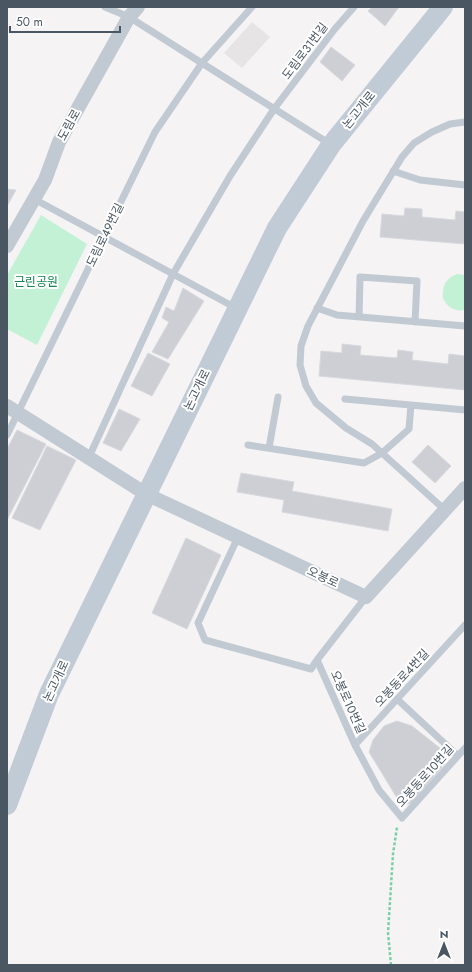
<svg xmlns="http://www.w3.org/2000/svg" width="472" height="972" font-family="Jost,'Noto Sans KR',sans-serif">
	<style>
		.education { fill: #e6e4e5 }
		.green { fill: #c3f1d5 }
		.building { fill: #cdcfd5; stroke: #d7d9de }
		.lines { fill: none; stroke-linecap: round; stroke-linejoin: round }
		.path { stroke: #7ad0a6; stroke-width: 2.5; stroke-dasharray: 3 2; stroke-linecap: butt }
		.service { stroke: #c1cad2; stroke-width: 7 }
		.minor { stroke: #c1cad2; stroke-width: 14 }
		.secondary { stroke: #c1cbd6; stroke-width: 20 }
		.labels { text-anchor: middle; stroke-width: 4; stroke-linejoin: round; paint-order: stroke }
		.street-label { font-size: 12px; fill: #4a5661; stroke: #fff }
		.park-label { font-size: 12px; fill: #17864f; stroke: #fff }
	</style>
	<rect width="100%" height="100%" fill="#f5f3f3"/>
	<!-- education -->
	<path class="education" d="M252,22L270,37L242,68L224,53Z"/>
	<!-- green -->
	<path class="green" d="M41,215L87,244L37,345L7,329V275Z
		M457,274L465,275V310C454,312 447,307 443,298C442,286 446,278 457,274Z"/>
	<!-- building -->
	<path class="building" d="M372,7H399L385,26L368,11Z
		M331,47L355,65L342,81L320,62Z
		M7,189L16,190L7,206Z
		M405,208L422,209V217L455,220L456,211L465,212V244L380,237L382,214L404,216Z
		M183,288L204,301L168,359L152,352L169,322L162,318L166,307L174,311Z
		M342,344L361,346L360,355L397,358L398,350L413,352L412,360L448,364L449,354L465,356V390L319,376L321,351L342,353Z
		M148,353L170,364L152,396L131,386Z
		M119,409L140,419L121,451L103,443Z
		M17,430L46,444L7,520V449Z
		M428,445L451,466L435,483L412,462Z
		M47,446L76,460L40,530L12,518Z
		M241,473L294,482L292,491L392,509L388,531L282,512L284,500L237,492Z
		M186,538L221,555L187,629L152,613Z
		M397,721L412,726L445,752L444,765L411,803L405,805L400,803L369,752L373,740L384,726Z"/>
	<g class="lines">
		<!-- path -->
		<path class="path" d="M391,965L388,933L393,854L397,827"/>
		<!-- service -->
		<path class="service" d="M105,7L129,17L330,144
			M393,171L420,180L465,185
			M34,199L236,308
			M317,308L337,315L465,326
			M359,317L360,277L417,281L415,322
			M345,399L465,410
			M7,435L155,132L202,63L252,7
			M248,445L364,463L382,453L409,429L411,405
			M269,448L278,397
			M89,457L173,274L230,176L274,109L334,30L354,7
			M445,510L372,444L346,428L316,403L306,386L300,365L301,346L308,326L363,221L402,157L414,143L432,132L450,124L465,122
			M238,537L198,623L205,640L311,669L317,660
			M366,597L317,660L355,745L379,790L402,818L465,748
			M397,699L457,755
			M355,745L465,625"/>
		<!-- minor -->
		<path class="minor" d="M7,246L45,180L59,142L129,17L138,7
			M7,406L146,494L366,597L465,488"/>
		<!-- secondary -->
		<path class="secondary" d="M7,805L49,694L277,228L331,145L443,7"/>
	</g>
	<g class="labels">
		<!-- street labels -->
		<g class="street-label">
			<text transform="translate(305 51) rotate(-53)" y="4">도림로31번길</text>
			<text transform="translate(359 110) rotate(-51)" y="4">논고개로</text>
			<text transform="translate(69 125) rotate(-61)" y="4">도림로</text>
			<text transform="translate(105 235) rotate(-64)" y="4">도림로49번길</text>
			<text transform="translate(197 390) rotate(-64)" y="4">논고개로</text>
			<text transform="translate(323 577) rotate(25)" y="4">오봉로</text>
			<text transform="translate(402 678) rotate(-47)" y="4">오봉동로4번길</text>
			<text transform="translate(56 681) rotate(-65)" y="4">논고개로</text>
			<text transform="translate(348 702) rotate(66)" y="4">오봉로10번길</text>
			<text transform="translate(425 776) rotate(-48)" y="4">오봉동로10번길</text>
		</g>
		<!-- park labels -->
		<g class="park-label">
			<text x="36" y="286">근린공원</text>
		</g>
	</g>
	<!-- border -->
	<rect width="472" height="972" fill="none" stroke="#4a5661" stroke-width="16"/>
	<!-- north arrow -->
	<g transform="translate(444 944)" stroke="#ffffff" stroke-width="3" paint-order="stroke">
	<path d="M0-3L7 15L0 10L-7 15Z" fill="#4a5661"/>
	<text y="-6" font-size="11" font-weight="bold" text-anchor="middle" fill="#4a5661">N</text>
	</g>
	<!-- scale -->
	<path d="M10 26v6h110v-6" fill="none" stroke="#4a5661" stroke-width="2"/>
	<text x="16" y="26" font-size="12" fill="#4a5661" stroke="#ffffff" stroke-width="3" paint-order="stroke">50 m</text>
</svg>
